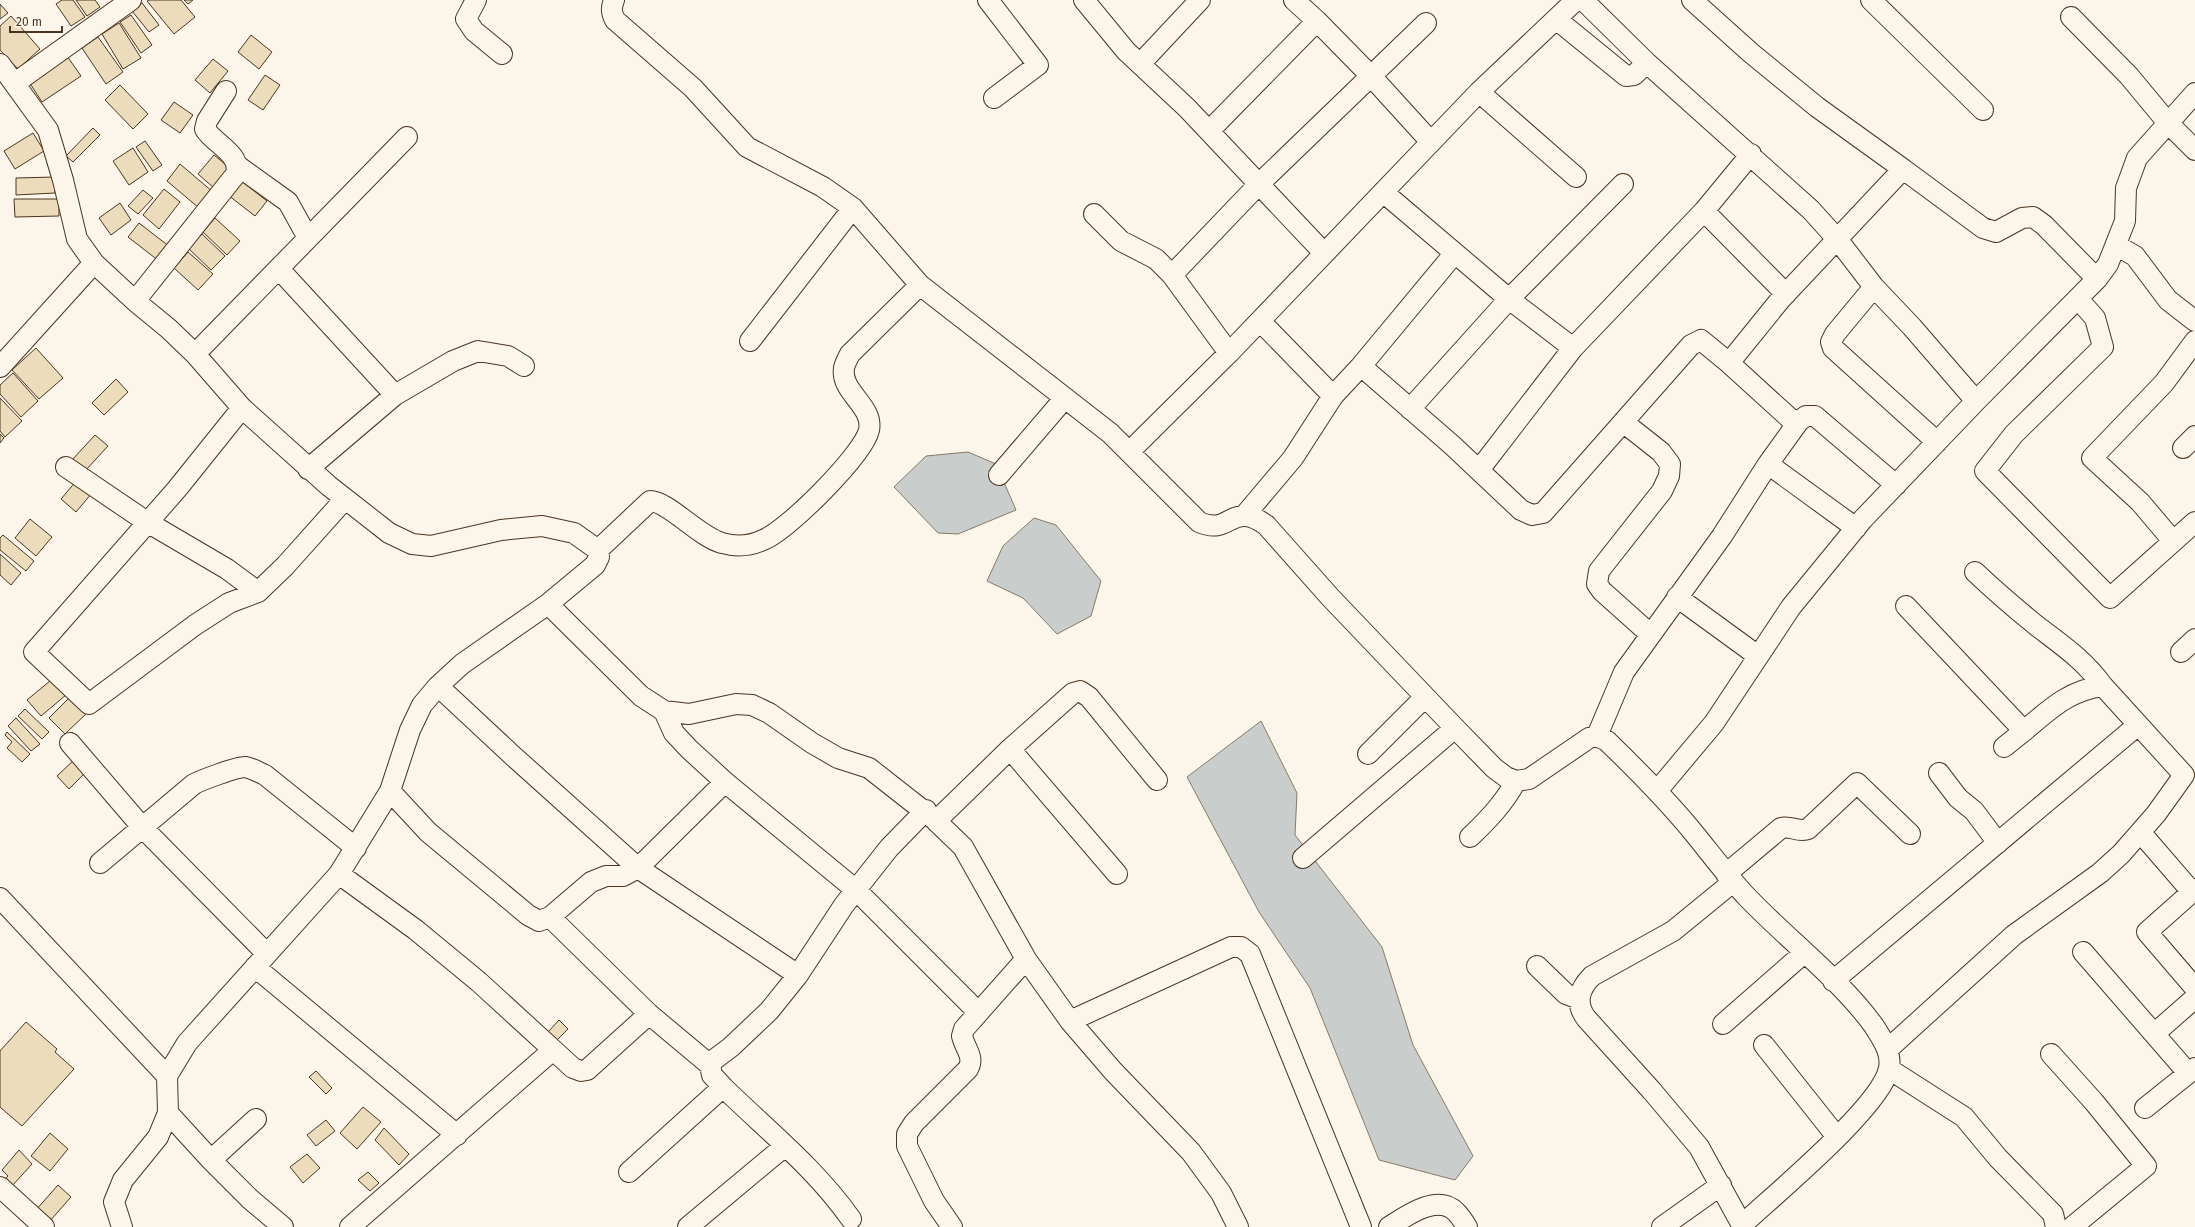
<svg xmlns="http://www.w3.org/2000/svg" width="2195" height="1227" font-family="'Fira Sans',sans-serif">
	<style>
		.water { fill: #c9cecd; stroke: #887966 }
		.building { fill: #ecdcbc; stroke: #4a3520 }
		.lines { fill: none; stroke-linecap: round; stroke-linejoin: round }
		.minor-casing { stroke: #4a3520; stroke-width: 22 }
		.minor { stroke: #fbf6e9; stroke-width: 20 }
	</style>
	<rect width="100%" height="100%" fill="#fbf6e9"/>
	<!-- water -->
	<path class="water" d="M968,452L996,464L1016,510L958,534L938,533L894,487L926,456Z
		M1034,518L1056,525L1101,581L1091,616L1057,634L1023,598L987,581L1003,546Z
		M1261,721L1297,793L1295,835L1382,947L1413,1045L1473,1156L1455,1180L1379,1160L1310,988L1259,912L1187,777Z"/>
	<!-- building -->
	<path class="building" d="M62,0H73L85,17L71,26L56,4Z
		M76,0H95L100,7L87,16Z
		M149,0H181L195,17L174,34L147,1Z
		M184,0H193L188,4Z
		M142,3L159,25L149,32L132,11Z
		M0,4L8,13L0,19Z
		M131,15L152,45L141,53L120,22Z
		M11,16L40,49L18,69L0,50V26Z
		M119,23L141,58L123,69L102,34Z
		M251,35L272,52L259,69L238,52Z
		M98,37L123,72L106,84L82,48Z
		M67,56L81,76L42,102L29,82Z
		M213,59L228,71L210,93L195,80Z
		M265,75L280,85L263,110L248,100Z
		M120,85L148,114L133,129L105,100Z
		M174,102L193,115L180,133L161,120Z
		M93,128L100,135L73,162L66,156Z
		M33,133L44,151L15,169L4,151Z
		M145,141L162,165L153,171L136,147Z
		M133,148L148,172L129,185L113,161Z
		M214,155L231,169L214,188L198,174Z
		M180,164L213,192L199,208L167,181Z
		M55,177V193L16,195V178Z
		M240,180L267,201L255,216L228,195Z
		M164,189L180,202L159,229L143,215Z
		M143,190L153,198L138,214L128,206Z
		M14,199H59V216L15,217Z
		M120,203L131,220L111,235L99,218Z
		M215,218L240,241L227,255L203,232Z
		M139,223L170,247L159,261L128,237Z
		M202,234L225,256L211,270L188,248Z
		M188,252L213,274L198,290L174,268Z
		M36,348L63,378L39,399L12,370Z
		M13,373L38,401L21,417L0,394V385Z
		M116,379L128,392L104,415L92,403Z
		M0,398L22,421L5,437L0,431Z
		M0,434L4,438L0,443Z
		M95,435L108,446L85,471L72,460Z
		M77,480L92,493L76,512L61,499Z
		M30,519L52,537L36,556L15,538Z
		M3,535L34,561L26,571L0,550V538Z
		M0,554L21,573L11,585L0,575Z
		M56,676L66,695L41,716L27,700Z
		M72,695L88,712L65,734L49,718Z
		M25,709L49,732L42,739L18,716Z
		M16,718L40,744L31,751L8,726Z
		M7,732L30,754L22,762L7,748L12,742L5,735Z
		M75,759L87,771L69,789L57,776Z
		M559,1020L568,1029L557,1040L548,1032Z
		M26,1022L57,1049L55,1052L74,1069L22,1126L0,1107V1051Z
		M316,1071L332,1088L326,1094L309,1077Z
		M363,1107L381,1122L357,1149L340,1133Z
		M326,1120L335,1131L316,1146L307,1135Z
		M384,1128L409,1154L399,1165L375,1140Z
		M50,1133L68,1149L50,1171L31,1156Z
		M19,1150L32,1164L12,1186L5,1179L8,1176L2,1170Z
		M307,1154L320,1168L303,1183L290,1167Z
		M368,1172L379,1183L370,1191L358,1180Z
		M58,1185L71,1197L49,1222L36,1210Z"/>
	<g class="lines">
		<!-- minor casing -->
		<g class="minor-casing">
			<path id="minor" d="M476,0L466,19L474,31L502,54
				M614,0C611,8 611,12 615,20L693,88L747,147L823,187L853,208L920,285L1110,433L1199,522C1224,533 1228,515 1245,516C1253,516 1260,521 1266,525L1330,597L1455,728L1494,768L1506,777L1516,781L1529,779L1589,738L1597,736L1607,741C1637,770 1666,799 1693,832C1711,854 1728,877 1747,897C1787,939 1841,980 1874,1026C1882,1039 1892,1052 1889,1068C1882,1106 1774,1195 1742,1225
				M988,0L1038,65L994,98
				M1084,0L1126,51L1187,108L1324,253
				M1583,0L1647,63L1811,210L1838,240L1874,287L1912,327L1976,401
				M1692,0L1751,53L1817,107L1903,169
				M1871,0L1983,110
				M2071,17L2129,76L2168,123L2195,150
				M1556,19L1626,76L1634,75L1647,63
				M1317,21L1371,76L1431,142
				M0,64L48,130L63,180L77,239L94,263L135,301L169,329L195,354L242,408L329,486L389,533L412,544L431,546L501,530L542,526L574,533L598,550L599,557L595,565L548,604L462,664L438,686L422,705L410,730L390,791L339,874L187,1043L167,1076L168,1113L158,1137L123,1180L114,1202L122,1227
				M1140,64L1200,0
				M15,83L131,0
				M1479,92L1576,177
				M1209,131L1317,21L1294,0
				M238,166L288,202L308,238
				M1383,192L1509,299L1573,348
				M1704,211L1751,154
				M1094,214L1121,241L1156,259L1172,275L1229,353
				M2116,245L2135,256L2168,300L2195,321
				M279,269L395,395
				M1172,275L1259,184L1426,23
				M1874,287L1835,334L1831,342L1833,348L1937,442
				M2078,299L2095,318L2103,347L2014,434L1985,471L2110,598L2195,522
				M135,301L236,174C242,154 214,144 205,129L207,121L226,91
				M1260,321L1333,396
				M750,341L853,208
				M195,354L407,137
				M1729,363L1796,424
				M1361,366L1454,254
				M0,367L94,263
				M242,408L177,489L34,652L89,704L195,625L229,603L258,592L285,566L345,499
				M1410,409L1509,299L1623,184
				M1623,422L1661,452L1670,464L1669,476L1662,491L1599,571L1597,584L1602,591L1650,634
				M2183,448L2195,436
				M1129,452L1229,353L1479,92L1576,0
				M1768,464L1799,421L1806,416H1815L1896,485
				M66,467L147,522L227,569L258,592
				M308,469L395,395L453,361L478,351L508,356L524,366
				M1479,470L1573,348L1704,211L1786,294
				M999,475L1064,399
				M1244,516L1293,458L1333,396L1361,366L1452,445L1521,510L1532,515L1543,513L1691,345L1701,340L1729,363L1780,300L1903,169L1983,228L1996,232L2022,218L2033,217L2044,225L2097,279
				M2173,541L2140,502L2092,458L2164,383L2195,341
				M598,550L650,501C668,501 699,537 722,543C736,547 750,546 763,540C786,532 864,454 869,430C874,406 840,392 844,368C845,363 848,358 850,354L920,285
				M1975,572C1995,591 2016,609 2037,626C2063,646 2083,659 2103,686
				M1677,597L1758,656
				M548,604L641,696L664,711L689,714L736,704L752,705L769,713L812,743L838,758L869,768L934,819
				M2181,652L2195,639
				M438,686L512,755L638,868L798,975
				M664,711L674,733L689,749L725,782
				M1597,736L1624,672L1722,536L1768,464L1856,528
				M70,743L142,827L267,954
				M2004,747L2024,731
				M1010,749L1073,693L1080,691L1089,697L1157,780
				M1368,754L1425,697
				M1939,773L1958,798L1974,811L1998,843
				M390,791L428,832L528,915L539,921L550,917L591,882L606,876H623L638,868L725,782L856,890L978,1012
				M1657,791L1714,723L1791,607L1863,519L1976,401L2097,279L2108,264L2125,221L2126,188L2137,158L2195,93
				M2141,833L2192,892L2195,889
				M1470,837C1489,819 1504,803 1516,781
				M1303,858L1455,728
				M100,863L194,784C202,780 236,767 245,767C252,768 258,772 265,775L356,848
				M339,874L416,930L479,982L573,1068L581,1071L587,1070L649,1014
				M1726,874L1781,828C1791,825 1798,833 1808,829L1857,783L1910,834
				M1733,882L1673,931L1592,976C1579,989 1575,1003 1586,1018L1652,1091L1699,1147L1743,1227
				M2192,892L2147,932L2195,988
				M0,898L167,1076
				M550,917L649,1014L710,1065
				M2083,952L2188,1073
				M1537,966L1566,994L1579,999
				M255,967L457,1135
				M1833,981L2138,725
				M1070,1021L1026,959L963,847L936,821L1010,749L1117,874
				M1723,1024L1804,953
				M2154,1034L2195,998
				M1764,1045L1837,1137
				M1888,1049L2014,935L2100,873L2121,854L2156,814L2184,775L2103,686C2069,690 2049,710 2024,731L1906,606
				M2051,1054L2094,1102L2146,1166L2072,1227
				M1889,1069L1964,1117L1998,1158L2053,1214L2056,1227
				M723,1087C767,1130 816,1169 851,1219
				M2145,1108L2195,1068
				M168,1113L211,1160
				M256,1119L211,1160L250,1199L283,1227
				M629,1172L723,1087L712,1075L710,1065L715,1059L731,1047L769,1011L798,975L844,905L889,848L926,810
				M0,1187L44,1227
				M350,1227L553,1050
				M688,1227L785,1146
				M952,1227L934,1201L907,1146V1134L914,1123L968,1069C975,1057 965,1049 962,1036L964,1029L1026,959
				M1238,1227L1221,1193L1191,1152L1113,1071L1070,1021L1231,947H1241L1250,954L1361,1227
				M1389,1227C1406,1216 1438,1193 1456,1212C1460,1216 1464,1222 1467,1227
				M1662,1227L1721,1185"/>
		</g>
		<!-- minor -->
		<use href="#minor" class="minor"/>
	</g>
	<!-- scale -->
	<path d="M10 26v6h52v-6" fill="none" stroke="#4a3520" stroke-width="2"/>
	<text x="16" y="26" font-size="12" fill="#4a3520" stroke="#fbf6e9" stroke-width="3" paint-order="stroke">20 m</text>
</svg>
